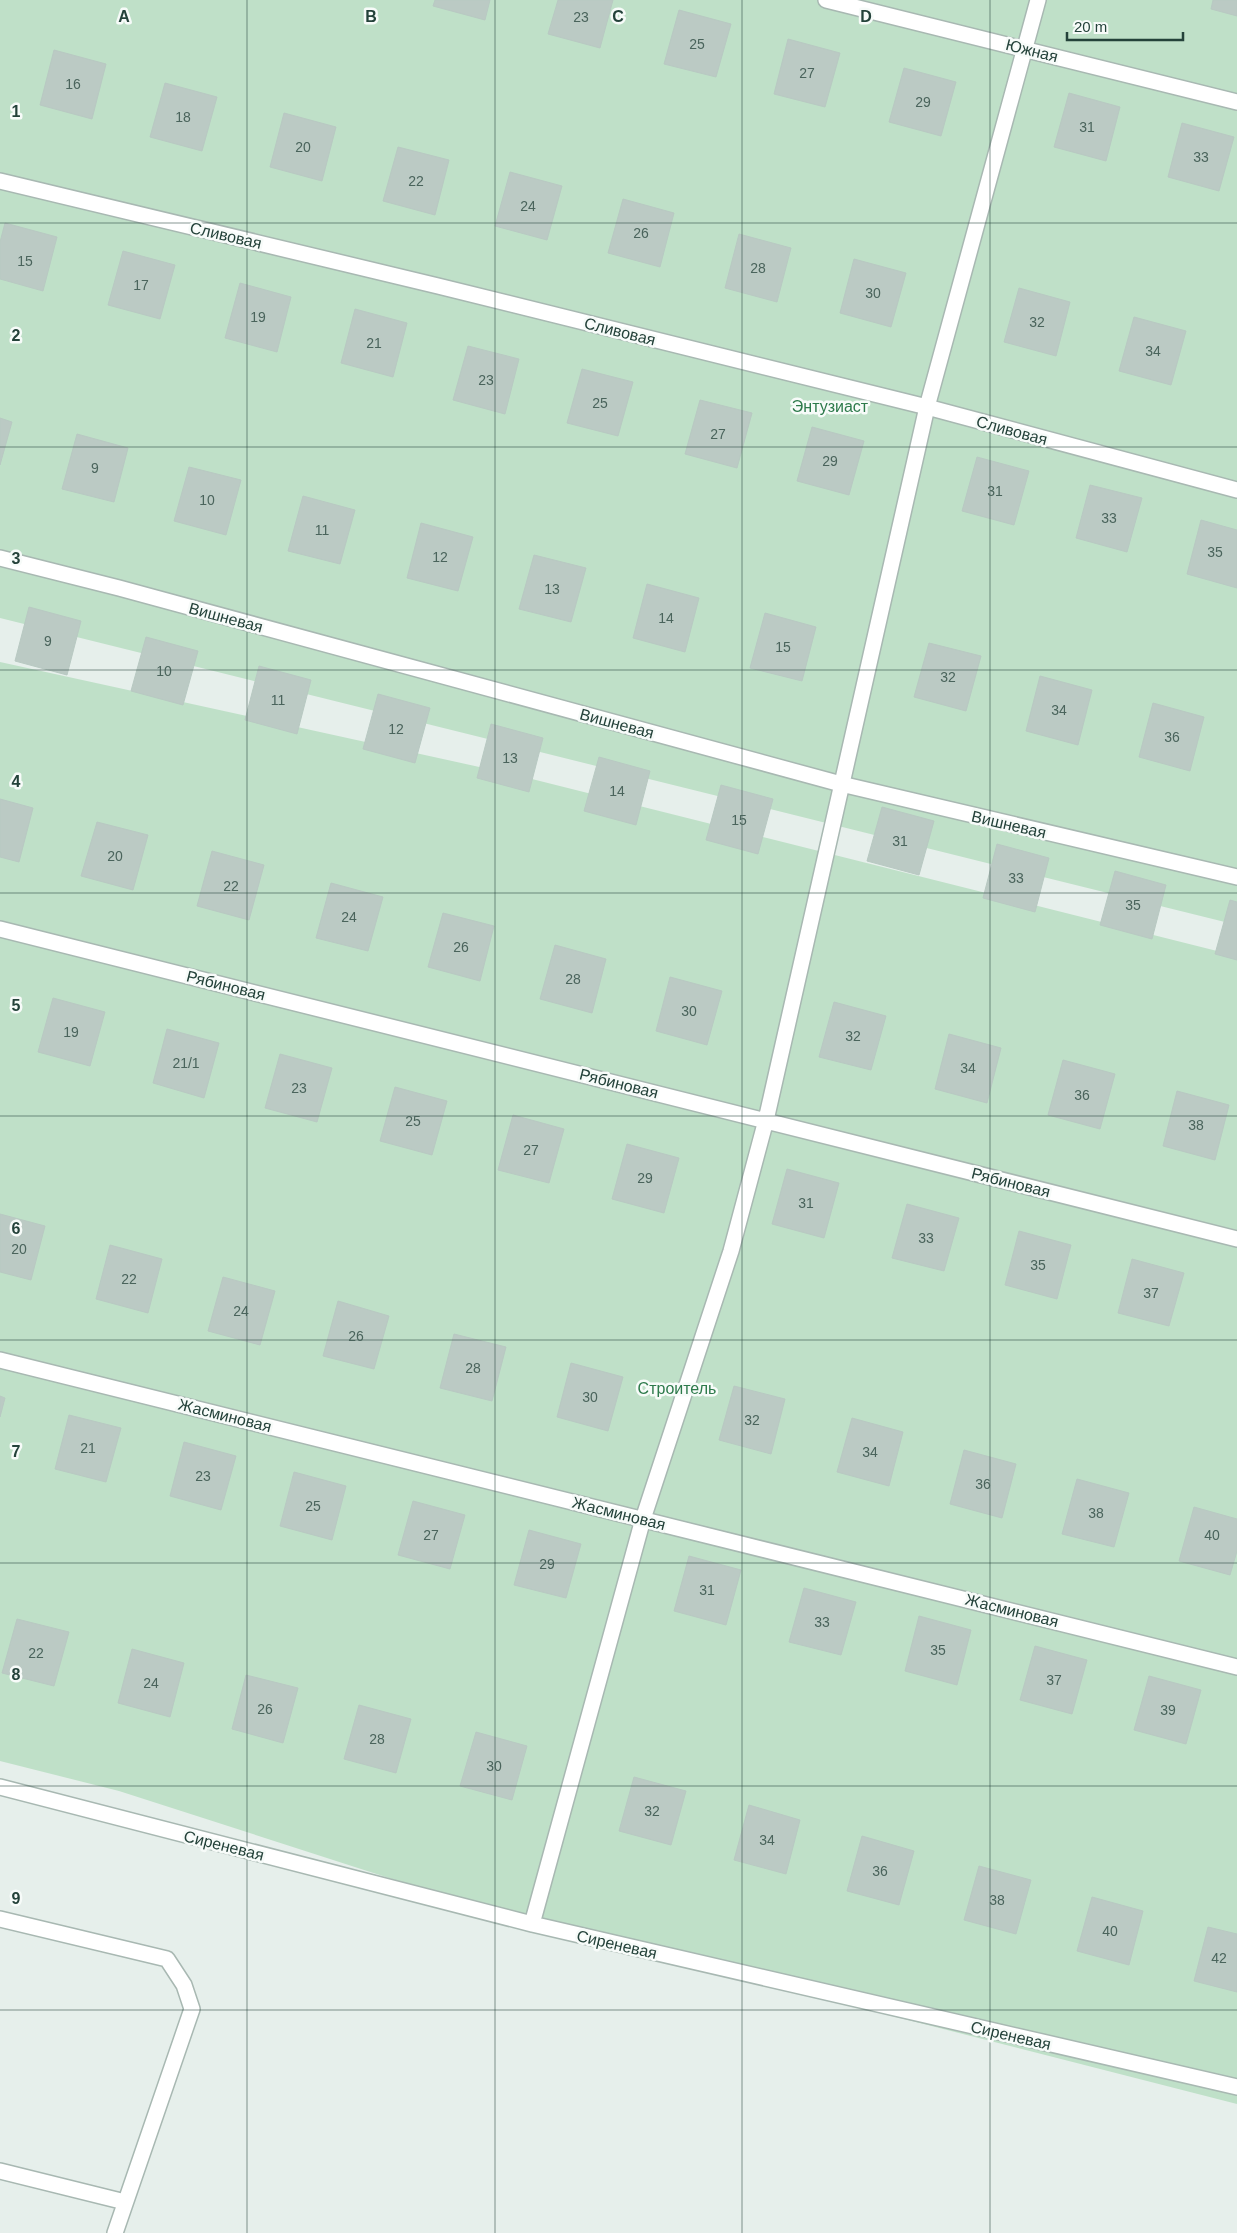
<svg xmlns="http://www.w3.org/2000/svg" width="1237" height="2233" font-family="Helvetica,sans-serif">
	<style>
		.green { fill: #bfe0c8 }
		.building { fill: #bbcac4; stroke: #b8c9c2 }
		.lines { fill: none; stroke-linecap: round; stroke-linejoin: round }
		.minor-casing { stroke: #a8b8b2; stroke-width: 18 }
		.minor { stroke: #fff; stroke-width: 15 }
		.grid { fill: none; stroke: #24423a; stroke-width: 1; stroke-opacity: 0.55 }
		.labels { text-anchor: middle; stroke-width: 5; stroke-linejoin: round; paint-order: stroke }
		.number-label { font-size: 14px; fill: #4a645c }
		.street-label { font-size: 16px; fill: #24423a; stroke: #f7fbf9 }
		.park-label { font-size: 16px; fill: #2d7a4b; stroke: #f7fbf9 }
		.grid-label { font-size: 16px; text-anchor: middle; font-weight: bold; fill: #24423a; stroke: #f7fbf9; stroke-width: 5; stroke-linejoin: round; paint-order: stroke }
	</style>
	<rect width="100%" height="100%" fill="#e6efeb"/>
	<!-- green -->
	<path class="green" d="M0,0H1237V925L0,618Z
		M0,662L516,775L1237,956V2104L532,1924L119,1791L0,1761Z"/>
	<!-- building -->
	<path class="building" d="M435,0H490L485,20L433,6Z
		M558,0H613L600,48L548,34Z
		M1213,0H1237V16L1211,9Z
		M679,10L731,24L716,77L664,64Z
		M788,39L840,53L825,107L774,94Z
		M54,50L106,64L92,119L40,105Z
		M904,68L956,82L941,136L889,122Z
		M165,83L217,97L202,151L150,137Z
		M1069,93L1120,107L1106,161L1054,147Z
		M284,113L336,127L322,181L270,167Z
		M1182,123L1234,137L1219,191L1168,177Z
		M398,147L449,160L435,215L383,201Z
		M510,172L562,186L547,240L495,226Z
		M623,199L674,213L660,267L608,253Z
		M5,223L57,237L43,291L0,279V242Z
		M739,234L791,248L777,302L725,288Z
		M123,251L175,265L160,319L108,305Z
		M854,259L906,273L891,327L840,313Z
		M240,283L291,297L277,352L225,338Z
		M1019,288L1070,302L1056,356L1004,342Z
		M355,309L407,323L393,377L341,363Z
		M1134,317L1186,331L1171,385L1119,371Z
		M468,346L519,359L505,414L453,400Z
		M582,369L633,382L618,436L567,423Z
		M700,400L752,413L737,468L685,454Z
		M0,418L12,422L0,465Z
		M812,427L864,441L849,495L797,481Z
		M77,434L128,448L114,502L62,489Z
		M977,457L1029,471L1014,525L962,511Z
		M189,467L241,480L226,535L174,521Z
		M1090,485L1142,498L1127,552L1076,538Z
		M303,496L355,510L340,564L288,551Z
		M1201,520L1237,530V588L1187,574Z
		M421,523L473,537L458,591L407,578Z
		M534,555L586,568L571,622L519,609Z
		M647,584L699,598L685,652L633,638Z
		M29,607L81,621L67,675L15,661Z
		M765,613L816,627L802,681L750,668Z
		M146,637L198,651L183,705L131,691Z
		M929,643L981,656L966,711L914,697Z
		M259,666L311,680L297,734L245,720Z
		M1040,676L1092,690L1078,745L1026,731Z
		M378,694L430,708L415,763L363,749Z
		M1153,703L1204,717L1190,771L1139,757Z
		M491,724L543,738L529,792L477,778Z
		M599,757L650,771L636,825L584,811Z
		M721,785L773,799L758,854L706,840Z
		M0,799L33,808L19,862L0,857Z
		M882,807L934,821L919,875L867,861Z
		M97,822L148,835L133,890L81,876Z
		M997,844L1049,858L1035,912L983,898Z
		M212,851L264,865L249,920L197,906Z
		M1115,871L1166,885L1152,939L1100,925Z
		M331,883L383,897L368,951L316,938Z
		M1230,900L1237,902V960L1215,954Z
		M443,913L494,926L480,981L428,967Z
		M555,945L606,959L592,1013L540,999Z
		M670,977L722,991L707,1045L656,1031Z
		M53,998L105,1012L90,1066L38,1052Z
		M834,1002L886,1016L871,1070L819,1057Z
		M167,1029L219,1043L204,1098L153,1083Z
		M949,1034L1001,1048L987,1103L935,1089Z
		M280,1054L332,1068L317,1122L265,1108Z
		M1063,1060L1115,1074L1100,1129L1048,1115Z
		M395,1087L447,1101L432,1155L380,1141Z
		M1177,1091L1229,1105L1215,1160L1163,1146Z
		M513,1115L564,1129L549,1183L498,1170Z
		M627,1144L679,1158L664,1213L612,1199Z
		M787,1169L839,1183L824,1238L772,1224Z
		M907,1204L959,1218L944,1271L892,1258Z
		M0,1214L45,1226L31,1280L0,1272Z
		M1019,1231L1071,1245L1057,1299L1005,1285Z
		M110,1245L162,1259L148,1313L96,1299Z
		M1132,1259L1184,1273L1169,1326L1118,1313Z
		M223,1277L275,1291L260,1345L208,1331Z
		M338,1301L389,1316L374,1369L323,1356Z
		M454,1334L506,1347L492,1401L440,1388Z
		M571,1363L623,1377L608,1431L557,1417Z
		M734,1386L785,1399L771,1454L719,1440Z
		M0,1396L5,1398L0,1417Z
		M69,1415L121,1428L106,1482L55,1469Z
		M852,1418L903,1432L889,1486L837,1472Z
		M184,1442L236,1456L221,1510L170,1496Z
		M964,1450L1016,1464L1002,1518L950,1504Z
		M294,1472L346,1486L332,1540L280,1526Z
		M1077,1479L1129,1493L1114,1547L1062,1534Z
		M413,1501L465,1515L450,1569L398,1555Z
		M1194,1507L1237,1519V1551L1230,1575L1179,1561Z
		M529,1530L581,1544L566,1598L514,1585Z
		M689,1556L741,1570L726,1625L674,1611Z
		M804,1588L856,1602L841,1655L789,1642Z
		M919,1616L971,1630L957,1685L905,1671Z
		M17,1619L69,1632L54,1686L2,1673Z
		M1035,1646L1087,1660L1072,1714L1020,1700Z
		M132,1649L184,1663L170,1717L118,1703Z
		M246,1675L298,1688L283,1743L232,1729Z
		M1149,1676L1201,1690L1186,1744L1134,1730Z
		M359,1705L411,1719L396,1773L344,1759Z
		M476,1732L527,1746L512,1800L460,1786Z
		M634,1777L686,1791L671,1845L619,1831Z
		M749,1805L800,1820L786,1874L734,1860Z
		M862,1836L914,1851L899,1905L847,1891Z
		M979,1866L1031,1880L1016,1934L964,1920Z
		M1092,1897L1143,1911L1129,1965L1077,1951Z
		M1208,1927L1237,1934V1992L1194,1981Z"/>
	<g class="lines">
		<!-- minor casing -->
		<g class="minor-casing">
			<path id="minor" d="M826,0L1237,102
				M0,181L438,286L927,407L1237,490
				M0,558L119,588L841,784L1237,877
				M0,929L1237,1239
				M0,1360L1237,1667
				M0,1787L532,1924L1237,2087
				M0,1919L167,1959L184,1985L192,2009L115,2233
				M532,1924L643,1519L731,1251L766,1120L927,407L1038,0
				M0,2171L125,2202"/>
		</g>
		<!-- minor -->
		<use href="#minor" class="minor"/>
	</g>
	<!-- grid -->
	<path class="grid" d="M247,0V2233M495,0V2233M742,0V2233M990,0V2233M0,223H1237M0,447H1237M0,670H1237M0,893H1237M0,1116H1237M0,1340H1237M0,1563H1237M0,1786H1237M0,2010H1237"/>
	<g class="labels">
		<!-- number labels -->
		<g class="number-label">
			<text x="581" y="22">23</text>
			<text x="697" y="49">25</text>
			<text x="807" y="78">27</text>
			<text x="73" y="89">16</text>
			<text x="923" y="107">29</text>
			<text x="183" y="122">18</text>
			<text x="1087" y="132">31</text>
			<text x="303" y="152">20</text>
			<text x="1201" y="162">33</text>
			<text x="416" y="186">22</text>
			<text x="528" y="211">24</text>
			<text x="641" y="238">26</text>
			<text x="25" y="266">15</text>
			<text x="758" y="273">28</text>
			<text x="141" y="290">17</text>
			<text x="873" y="298">30</text>
			<text x="258" y="322">19</text>
			<text x="1037" y="327">32</text>
			<text x="374" y="348">21</text>
			<text x="1153" y="356">34</text>
			<text x="486" y="385">23</text>
			<text x="600" y="408">25</text>
			<text x="718" y="439">27</text>
			<text x="830" y="466">29</text>
			<text x="95" y="473">9</text>
			<text x="995" y="496">31</text>
			<text x="207" y="505">10</text>
			<text x="1109" y="523">33</text>
			<text x="322" y="535">11</text>
			<text x="1215" y="557">35</text>
			<text x="440" y="562">12</text>
			<text x="552" y="594">13</text>
			<text x="666" y="623">14</text>
			<text x="48" y="646">9</text>
			<text x="783" y="652">15</text>
			<text x="164" y="676">10</text>
			<text x="948" y="682">32</text>
			<text x="278" y="705">11</text>
			<text x="1059" y="715">34</text>
			<text x="396" y="734">12</text>
			<text x="1172" y="742">36</text>
			<text x="510" y="763">13</text>
			<text x="617" y="796">14</text>
			<text x="739" y="825">15</text>
			<text x="900" y="846">31</text>
			<text x="115" y="861">20</text>
			<text x="1016" y="883">33</text>
			<text x="231" y="891">22</text>
			<text x="1133" y="910">35</text>
			<text x="349" y="922">24</text>
			<text x="461" y="952">26</text>
			<text x="573" y="984">28</text>
			<text x="689" y="1016">30</text>
			<text x="71" y="1037">19</text>
			<text x="853" y="1041">32</text>
			<text x="186" y="1068">21/1</text>
			<text x="968" y="1073">34</text>
			<text x="299" y="1093">23</text>
			<text x="1082" y="1100">36</text>
			<text x="413" y="1126">25</text>
			<text x="1196" y="1130">38</text>
			<text x="531" y="1155">27</text>
			<text x="645" y="1183">29</text>
			<text x="806" y="1208">31</text>
			<text x="926" y="1243">33</text>
			<text x="19" y="1254">20</text>
			<text x="1038" y="1270">35</text>
			<text x="129" y="1284">22</text>
			<text x="1151" y="1298">37</text>
			<text x="241" y="1316">24</text>
			<text x="356" y="1341">26</text>
			<text x="473" y="1373">28</text>
			<text x="590" y="1402">30</text>
			<text x="752" y="1425">32</text>
			<text x="88" y="1453">21</text>
			<text x="870" y="1457">34</text>
			<text x="203" y="1481">23</text>
			<text x="983" y="1489">36</text>
			<text x="313" y="1511">25</text>
			<text x="1096" y="1518">38</text>
			<text x="431" y="1540">27</text>
			<text x="1212" y="1540">40</text>
			<text x="547" y="1569">29</text>
			<text x="707" y="1595">31</text>
			<text x="822" y="1627">33</text>
			<text x="938" y="1655">35</text>
			<text x="36" y="1658">22</text>
			<text x="1054" y="1685">37</text>
			<text x="151" y="1688">24</text>
			<text x="265" y="1714">26</text>
			<text x="1168" y="1715">39</text>
			<text x="377" y="1744">28</text>
			<text x="494" y="1771">30</text>
			<text x="652" y="1816">32</text>
			<text x="767" y="1845">34</text>
			<text x="880" y="1876">36</text>
			<text x="997" y="1905">38</text>
			<text x="1110" y="1936">40</text>
			<text x="1219" y="1963">42</text>
		</g>
		<!-- street labels -->
		<g class="street-label">
			<text transform="translate(1032 50) rotate(14)" y="6">Южная</text>
			<text transform="translate(226 235) rotate(13)" y="6">Сливовая</text>
			<text transform="translate(620 331) rotate(14)" y="6">Сливовая</text>
			<text transform="translate(1012 430) rotate(15)" y="6">Сливовая</text>
			<text transform="translate(226 617) rotate(15)" y="6">Вишневая</text>
			<text transform="translate(617 723) rotate(15)" y="6">Вишневая</text>
			<text transform="translate(1009 824) rotate(13)" y="6">Вишневая</text>
			<text transform="translate(226 985) rotate(14)" y="6">Рябиновая</text>
			<text transform="translate(619 1083) rotate(14)" y="6">Рябиновая</text>
			<text transform="translate(1011 1182) rotate(14)" y="6">Рябиновая</text>
			<text transform="translate(225 1415) rotate(14)" y="6">Жасминовая</text>
			<text transform="translate(619 1513) rotate(14)" y="6">Жасминовая</text>
			<text transform="translate(1012 1610) rotate(14)" y="6">Жасминовая</text>
			<text transform="translate(224 1845) rotate(14)" y="6">Сиреневая</text>
			<text transform="translate(617 1944) rotate(13)" y="6">Сиреневая</text>
			<text transform="translate(1011 2035) rotate(13)" y="6">Сиреневая</text>
		</g>
		<!-- park labels -->
		<g class="park-label">
			<text x="830" y="412">Энтузиаст</text>
			<text x="677" y="1394">Строитель</text>
		</g>
	</g>
	<g class="grid-label">
		<text x="124" y="22">A</text>
		<text x="371" y="22">B</text>
		<text x="618" y="22">C</text>
		<text x="866" y="22">D</text>
		<text x="16" y="117">1</text>
		<text x="16" y="341">2</text>
		<text x="16" y="564">3</text>
		<text x="16" y="787">4</text>
		<text x="16" y="1011">5</text>
		<text x="16" y="1234">6</text>
		<text x="16" y="1457">7</text>
		<text x="16" y="1680">8</text>
		<text x="16" y="1904">9</text>
	</g>
	<!-- scale -->
	<path d="M1067 32v8h116v-8" fill="none" stroke="#24423a" stroke-width="2.5"/>
	<text x="1074" y="32" font-size="15" fill="#24423a" stroke="#f7fbf9" stroke-width="4" paint-order="stroke">20 m</text>
</svg>
